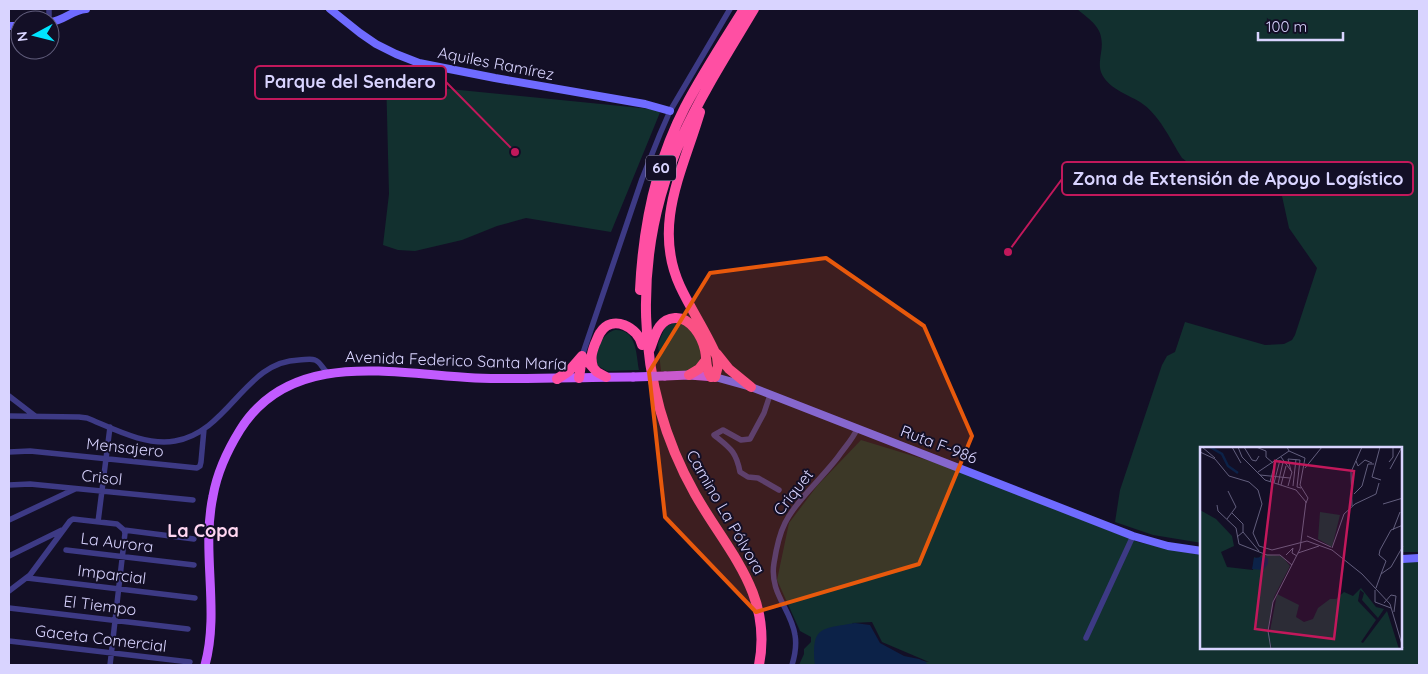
<svg xmlns="http://www.w3.org/2000/svg" width="1428" height="674" font-family="Quicksand,sans-serif">
	<style>
		.green { fill: #12302f; fill-rule: evenodd }
		.water { fill: #0c2248 }
		.lines { fill: none; stroke-linecap: round; stroke-linejoin: round }
		.street { stroke: #3d3a85; stroke-width: 5.5 }
		.secondary { stroke: #6f6bff; stroke-width: 8 }
		.primary { stroke: #c25bff; stroke-width: 9 }
		.highway { stroke: #ff4fa3; stroke-width: 10 }
		.primary-bridge { stroke: #c25bff; stroke-width: 9 }
		.marked { fill: #e8590c; fill-opacity: 0.2; stroke: #e8590c; stroke-width: 4; stroke-linejoin: round }
		.labels { text-anchor: middle; stroke-width: 4; stroke-linejoin: round; paint-order: stroke }
		.shield { fill: #130f26; stroke: #9e99be; stroke-width: 1 }
		.shield-label { font-size: 15px; font-weight: bold; fill: #d9d4ff }
		.street-label { font-size: 16px; fill: #d9d4ff; stroke: #130f26 }
		.neighbourhood-label { font-size: 18px; font-weight: bold; fill: #ffd6f0; stroke: #130f26 }
		.inset-river { fill: none; stroke: #0c2248; stroke-width: 2.5 }
		.inset-road { fill: none; stroke: #625e7d; stroke-width: 1 }
		.view { fill: #c2185b; fill-opacity: 0.15; stroke: #c2185b; stroke-width: 2.5 }
		.inset-edge { fill: none; stroke: #d9d4ff; stroke-width: 2.5 }
		.leader { fill: none; stroke: #c2185b; stroke-width: 2 }
		.callout-dot { fill: #c2185b; stroke: #130f26; stroke-width: 2 }
		.callout { fill: #130f26; stroke: #c2185b; stroke-width: 2 }
		.callout-label { font-size: 18px; text-anchor: middle; font-weight: bold; fill: #d9d4ff }
	</style>
	<rect width="100%" height="100%" fill="#130f26"/>
	<!-- green -->
	<path class="green" d="M1077,9H1419V552H1402V448H1202V543L1153,535L1115,522L1120,490L1162,365L1167,356L1175,352L1185,322L1265,345L1284,344L1292,340L1295,335L1317,268L1289,228L1282,196L1248,173L1186,161L1182,158C1170,139 1159,114 1140,102C1127,94 1107,88 1101,72C1099,66 1100,59 1101,53C1105,29 1094,23 1077,9Z
		M386,75L439,88L661,110L611,232L526,218L497,226L462,240L415,251L398,250L383,245L389,194Z
		M676,322L688,326L700,345V361L691,371H661L658,344L665,327Z
		M615,330C637,329 636,354 639,370L607,371L598,366C592,354 602,333 615,330Z
		M861,440L943,465L1138,542L1178,551L1202,555V648H1402V562L1419,561V665H799L804,654V649L811,642V637L800,631L777,580L789,523L817,486ZM872,622L882,642L929,662C899,659 874,643 852,623Z"/>
	<!-- water -->
	<path class="water" d="M855,623L870,625L880,643L904,656L919,659L926,662L927,665H815C811,626 821,629 855,623Z"/>
	<g class="lines">
		<!-- street -->
		<path class="street" d="M49,20V9
			M582,356L642,179L660,134L670,111L730,9
			M770,395L764,413L750,439L741,440L723,430L714,435C730,448 736,451 740,472L748,477L758,478L779,490
			M9,396L35,416
			M9,416L79,417L87,418C114,429 145,446 175,441C229,432 245,361 299,360C305,360 310,358 315,360C321,362 322,369 328,373
			M9,452L30,451L197,468L200,466L201,462L204,429
			M9,485L30,484L193,500
			M9,520L75,489
			M98,522L110,427
			M124,530L194,539
			M66,550L194,565
			M9,556L62,530
			M27,578L195,598
			M9,591L30,575L70,521L73,519L117,524L124,530
			M9,608L188,629
			M1086,638L1133,536
			M9,641L190,662
			M110,665L125,533L124,530
			M792,665C795,655 797,646 795,635C791,609 769,593 774,563C776,550 779,535 785,523C796,501 822,478 838,457C844,448 853,439 857,429"/>
		<!-- secondary -->
		<path class="secondary" d="M330,9L360,33L376,44L396,54L419,63L495,78L645,104L670,111
			M50,22C64,21 72,10 86,9
			M9,26H20
			M715,377L751,387L1133,536L1168,546L1202,551
			M1402,559L1419,558"/>
		<!-- primary -->
		<path class="primary" d="M665,376L689,375L715,377
			M205,665C220,610 201,552 213,496C217,473 227,451 240,430C291,348 393,374 475,378C528,380 580,377 633,377"/>
		<!-- highway -->
		<path class="highway" d="M754,9C729,51 702,93 682,137C631,252 633,384 695,494C727,551 773,593 759,665
			M700,112C683,170 652,225 680,286C691,310 707,333 717,357L718,366L715,377
			M640,290C643,227 656,163 685,107C703,73 724,41 744,9
			M650,349C655,336 658,319 675,318C691,317 702,337 705,350C707,360 705,368 711,377
			M717,354L729,369L751,387
			M588,362L597,372L606,377
			M593,367C590,358 592,352 595,344C597,340 598,336 600,333C612,313 639,328 642,345
			M689,375L699,369L706,360
			M579,378L582,357
			M557,379L569,371L582,356"/>
		<!-- primary-bridge -->
		<path class="primary-bridge" d="M633,377L665,376"/>
	</g>
	<!-- marked area -->
	<path class="marked" d="M826,258L924,326L972,436L919,564L756,612L665,517L649,372L710,273Z"/>
	<g class="labels">
		<!-- shield labels -->
		<rect class="shield" x="646" y="155.5" width="30" height="25" rx="4"/>
		<g class="shield-label">
			<text x="661" y="173">60</text>
		</g>
		<!-- street labels -->
		<g class="street-label">
			<text transform="translate(496 63) rotate(11)" y="6">Aquiles Ramírez</text>
			<text transform="translate(456 360) rotate(2)" y="6">Avenida Federico Santa María</text>
			<text transform="translate(939 444) rotate(21)" y="6">Ruta F-986</text>
			<text transform="translate(125 447) rotate(6)" y="6">Mensajero</text>
			<text transform="translate(102 477) rotate(6)" y="6">Crisol</text>
			<text transform="translate(793 492) rotate(-52)" y="6">Criquet</text>
			<text transform="translate(726 512) rotate(60)" y="6">Camino La Pólvora</text>
			<text transform="translate(117 542) rotate(7)" y="6">La Aurora</text>
			<text transform="translate(112 574) rotate(7)" y="6">Imparcial</text>
			<text transform="translate(100 605) rotate(7)" y="6">El Tiempo</text>
			<text transform="translate(101 638) rotate(7)" y="6">Gaceta Comercial</text>
		</g>
		<!-- neighbourhood labels -->
		<g class="neighbourhood-label">
			<text x="203" y="537">La Copa</text>
		</g>
	</g>
	<!-- overview -->
	<g transform="translate(1200 447)">
		<rect width="202" height="202" fill="#130f26"/>
		<path d="M0,63L16,72L32,89L34,99L21,105L27,120L53,123L54,110L58,112L62,107L82,109L90,119L74,150L68,181L71,202H0ZM120,65L140,68L132,100L118,92ZM161,141L176,160L184,162L178,171L162,153L164,146L160,143L158,154L176,173L161,195L163,196L187,164L199,202H72L69,189L77,147L99,158L96,170L104,175L113,172L118,161L130,152H136L144,145L153,149Z" fill="#12302f"/>
		<path d="M63,110L68,111V117L63,123L52,122L54,111Z" fill="#0c2248"/>
		<path class="inset-river" d="M10,0L22,7L28,19L38,26"/>
		<path class="inset-road" d="M2,0L15,11M32,0L41,16M38,0L42,10L65,33L96,43L106,55L100,102L73,155L68,184L71,202M44,0L52,13L56,14L59,9M56,0L66,4V10L73,16M180,0L172,30L181,33M89,4L105,11L100,38L108,51L106,56M0,5L15,12L29,29L49,35L58,43L62,57L53,86L59,99L72,103L107,94L132,103L162,127L190,157L203,201M81,10L92,25L88,39M156,14L158,19L165,13L172,16M189,15L193,10V0M105,21L122,0M190,22L202,0M91,24L88,12L100,13L97,40L101,41M58,25L89,4L87,0M60,28L90,31M70,35L75,16M74,36L80,13M78,37L83,15M81,38L86,19M93,39L96,12M154,47L162,39L168,17H174M183,57L203,51M17,58L18,64L36,81L39,97L67,108H80L92,118M152,59L151,25L162,0M32,66L43,77V85L37,90M27,72L36,60L28,44M193,83L200,65M43,85L59,104M107,89L131,100M132,101L144,67L155,57L176,47L179,36M98,106L119,99M86,108L93,101L92,106L97,109M181,127L186,114L179,108L180,103L191,83L203,78M176,141L181,127L191,120L203,99M175,143V155L191,161M184,156L191,148L196,149L194,165"/>
		<path class="view" d="M75,14L154,24L134,192L55,182Z"/>
		<rect width="202" height="202" class="inset-edge"/>
	</g>
	<!-- callouts -->
	<path class="leader" d="M515 152L446 82M1008 252L1062 179"/>
	<g class="callout-dot">
		<circle cx="515" cy="152" r="5"/>
		<circle cx="1008" cy="252" r="5"/>
	</g>
	<g class="callout">
		<rect x="255" y="66" width="191" height="33" rx="5"/>
		<rect x="1062" y="162" width="351" height="33" rx="5"/>
	</g>
	<g class="callout-label">
		<text x="350" y="88">Parque del Sendero</text>
		<text x="1238" y="185">Zona de Extensión de Apoyo Logístico</text>
	</g>
	<!-- border -->
	<rect width="1428" height="674" fill="none" stroke="#d9d4ff" stroke-width="20"/>
	<!-- north arrow -->
	<g transform="translate(35 35) rotate(263)"><circle r="24" fill="#130f26" stroke="#625e7d"/>
	<path d="M0-4L9 19L0 12L-9 19Z" fill="#00e5ff"/>
	<text y="-8" font-size="14" font-weight="bold" text-anchor="middle" fill="#d9d4ff">N</text>
	</g>
	<!-- scale -->
	<path d="M1258 32v8h85v-8" fill="none" stroke="#d9d4ff" stroke-width="2.5"/>
	<text x="1266" y="32" font-size="15" fill="#d9d4ff" stroke="#130f26" stroke-width="4" paint-order="stroke">100 m</text>
</svg>
